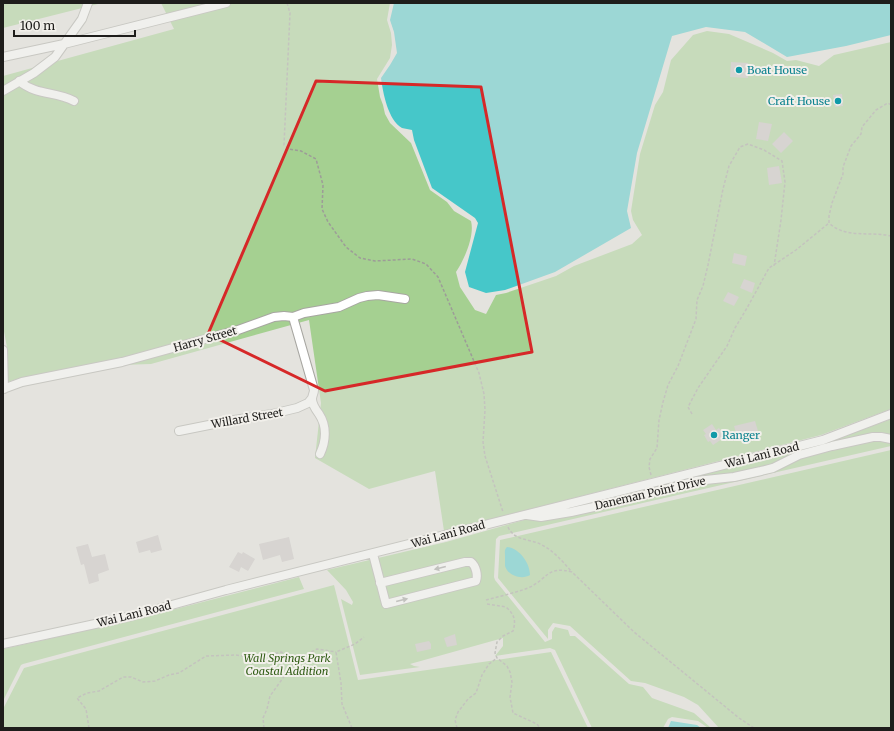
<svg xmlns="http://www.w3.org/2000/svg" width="894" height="731" font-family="Merriweather,serif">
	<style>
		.green { fill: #a5d091 }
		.water { fill: #46c7c9 }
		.building { fill: #c7c0c0 }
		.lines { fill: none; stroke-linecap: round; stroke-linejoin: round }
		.minor-casing { stroke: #a7a6a1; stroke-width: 10 }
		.path { stroke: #9d9c98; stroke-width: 1.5; stroke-dasharray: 3 2; stroke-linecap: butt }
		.minor { stroke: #fff; stroke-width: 8 }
		.oneway { fill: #9a9998 }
		.marked { fill: none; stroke: #d62828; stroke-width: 3; stroke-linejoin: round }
		.culture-dot { fill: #0f9aa8; stroke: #f2f0eb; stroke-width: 1.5 }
		.labels { text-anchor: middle; stroke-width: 4; stroke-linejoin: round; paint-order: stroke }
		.culture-label { font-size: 11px; fill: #0d838f; stroke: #f2f0eb; text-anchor: start }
		.street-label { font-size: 11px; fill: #1e1d1b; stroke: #f2f0eb }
		.park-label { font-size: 11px; font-style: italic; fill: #315d15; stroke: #f2f0eb }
	</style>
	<rect width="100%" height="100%" fill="#e4e3de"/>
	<!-- green -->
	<path class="green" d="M3,3H102L3,28Z
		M161,3H390L387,20L391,33L392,45L390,58L377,79L380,97L383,105L385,114L390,123L411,143L430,190L447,202L454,211L471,221C475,236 464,260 456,272L460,287L475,310L486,314L496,295L506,293L556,276L574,266L632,244L642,235L633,220L631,211L640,154L655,105L663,92L671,60L693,35L707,31L729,34L773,53L787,61L796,60L819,66L834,55L891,42V409L821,435L444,531L435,471L369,489L315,458L321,403L309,320L151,364L121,365L18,384L17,379L8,382V353L3,326V76L174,29Z
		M891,419V446L499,536L496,539L494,577L495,580L545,642L552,639V632L555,627L568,630L570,636H575L629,684L643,687L652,698L694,713L710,727H707L708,728L698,721L672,717L668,719L663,728H592L555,650L550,648L495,656L503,646V638L410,664L414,666L420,667L360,675L341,599L352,605L353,602L346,590L327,570L446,542L531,518L824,444Z
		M891,450V728H719L698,705L684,697L645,683L631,681L570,626L553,623L548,630V639L498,578L500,540Z
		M299,577L304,589L23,664L21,665L3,701V649L133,620Z
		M334,585L358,680L551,652L588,728H3V709L24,668Z"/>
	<!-- water -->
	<path class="water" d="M394,3H891V35L846,46L787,57L745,32L706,27L672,36L637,153L627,211L631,228L555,272L505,290L486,293L469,287L465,272L478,223L475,218L432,188L414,140L412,130C409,129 405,129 402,128C388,120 383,93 381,78L390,65L397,53L394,32L390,20Z
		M507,547C519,548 530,563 530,575C522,580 508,576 505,566C505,563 505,559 505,556C505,552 504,550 507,547Z
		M671,721L697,725L701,728H668Z"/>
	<!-- building -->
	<path class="building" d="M731,62L748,63V78L730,77Z
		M842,94L843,106L835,107L833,95Z
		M759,122L772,124L768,141L756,139Z
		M784,132L793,141L781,153L772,144Z
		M779,166L782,183L769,185L767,168Z
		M734,253L747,256L745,266L732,263Z
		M744,279L755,283L752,293L740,288Z
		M728,292L739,297L734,306L723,301Z
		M755,421L758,431L737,436L734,426Z
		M712,424L716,430L719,428L724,436L721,437L722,439L713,445L710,441L708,442L704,435L706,434L703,430Z
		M158,535L162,550L151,553L150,550L139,553L136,542Z
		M289,537L294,559L282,562L280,555L263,560L259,544Z
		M88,544L92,557L105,554L109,570L98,574L99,581L89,584L84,564L81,565L76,547Z
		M238,552L242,554L243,552L255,559L248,571L241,567L239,572L229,567Z
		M455,634L457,645L447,647L444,638Z
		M429,641L431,644V649L417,652L415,644Z"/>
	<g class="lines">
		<!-- minor casing -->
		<g class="minor-casing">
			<path id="minor" d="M3,57L64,44L226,3
				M19,81C37,96 55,91 74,101
				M3,91L34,73L55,57L82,19L88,3
				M293,317L314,390C314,393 312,396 312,399C312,404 316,410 319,414C327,426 326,441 320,454
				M3,350L4,389
				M3,389L22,382L122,362L238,330L274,317L284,316L293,317L304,313L339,307L359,298L367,296L378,295L405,299
				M179,431L234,420L272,414L297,408L308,403L312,398
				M527,515L541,517L571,512L626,500L696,481L734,477L761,471L773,468L799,455L832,446L873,437H881L891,439
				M373,554L386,604L476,581C478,575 476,566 471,562H465L380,583
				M3,644L132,616L226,590L823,440L891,414"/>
		</g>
		<!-- path -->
		<path class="path" d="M287,3L290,13L284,145L289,149L301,151L316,159L323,185L322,209L328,222L346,247L360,258L375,261L412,259L426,264L438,277L479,373L484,394L485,410L483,442L485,456L503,512
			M891,105L888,103L876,110L862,127L861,134L851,146L843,167V174L832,203L829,216V223C846,239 870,231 891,236
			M692,414L688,407L698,388L727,346L735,328L747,308L769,268L796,250L829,223
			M651,475L649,467L650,459L657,448L659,420L663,402L668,385L678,366L696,319L697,300L703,286L708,265L723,189L729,166L740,147L748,144L764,150L782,161L785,182L781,220L774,266
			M508,527C515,542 530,538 542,545C554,551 563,562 572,572
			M486,600C500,596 515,593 528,588C547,580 547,565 572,572L634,632L739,718L754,728
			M487,604L506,607C515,615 516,621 513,631L503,636L497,642L495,653L497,658L507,666L510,672L512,682L510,697L513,713L537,724L540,728
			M89,728L86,709L77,698L87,693L99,691L123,677H131L143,682L155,681L169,675L179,673L206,656L236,655L257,658L281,652L296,660
			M264,728L263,718L267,709L270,696L296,660L317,649L336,652
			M352,728L342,704L341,683L336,652L355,644L364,637
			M457,728L455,720L458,712L468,699L476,693L482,675L489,664L497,658"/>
		<!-- minor -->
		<use href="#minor" class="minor"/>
	</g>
	<!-- one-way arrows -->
	<defs><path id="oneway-solid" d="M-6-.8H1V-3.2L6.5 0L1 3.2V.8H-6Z"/></defs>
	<g class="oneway">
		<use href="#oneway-solid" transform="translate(440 568) rotate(166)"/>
		<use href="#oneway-solid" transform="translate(402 600) rotate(-14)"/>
	</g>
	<!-- marked area -->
	<path d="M0 0H894V731H0ZM316,81L481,87L532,352L325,391L208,334Z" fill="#e4e3de" fill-opacity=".55" fill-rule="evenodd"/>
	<path class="marked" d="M316,81L481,87L532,352L325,391L208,334Z"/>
	<!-- markers -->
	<g class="culture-dot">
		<circle cx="739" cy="70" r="4"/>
		<circle cx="838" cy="101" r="4"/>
		<circle cx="714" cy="435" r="4"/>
	</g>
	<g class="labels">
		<!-- culture labels -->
		<g class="culture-label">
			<text x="747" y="74">Boat House</text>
			<text x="830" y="105" text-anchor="end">Craft House</text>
			<text x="722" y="439">Ranger</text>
		</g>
		<!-- street labels -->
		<g class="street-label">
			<text transform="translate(205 339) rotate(-16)" y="4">Harry Street</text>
			<text transform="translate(247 418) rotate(-10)" y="4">Willard Street</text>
			<text transform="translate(762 455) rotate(-14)" y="4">Wai Lani Road</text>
			<text transform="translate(650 493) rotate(-13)" y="4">Daneman Point Drive</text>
			<text transform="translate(448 534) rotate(-15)" y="4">Wai Lani Road</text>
			<text transform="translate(134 614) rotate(-14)" y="4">Wai Lani Road</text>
		</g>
		<!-- park labels -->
		<g class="park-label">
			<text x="287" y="662">Wall Springs Park<tspan x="287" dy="13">Coastal Addition</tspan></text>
		</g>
	</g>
	<!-- border -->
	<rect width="894" height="731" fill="none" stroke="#1e1d1b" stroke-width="8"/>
	<!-- scale -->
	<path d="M14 30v6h121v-6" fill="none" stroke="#1e1d1b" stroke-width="2"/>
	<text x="20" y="30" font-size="12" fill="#1e1d1b" stroke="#f2f0eb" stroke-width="3" paint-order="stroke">100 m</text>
</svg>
